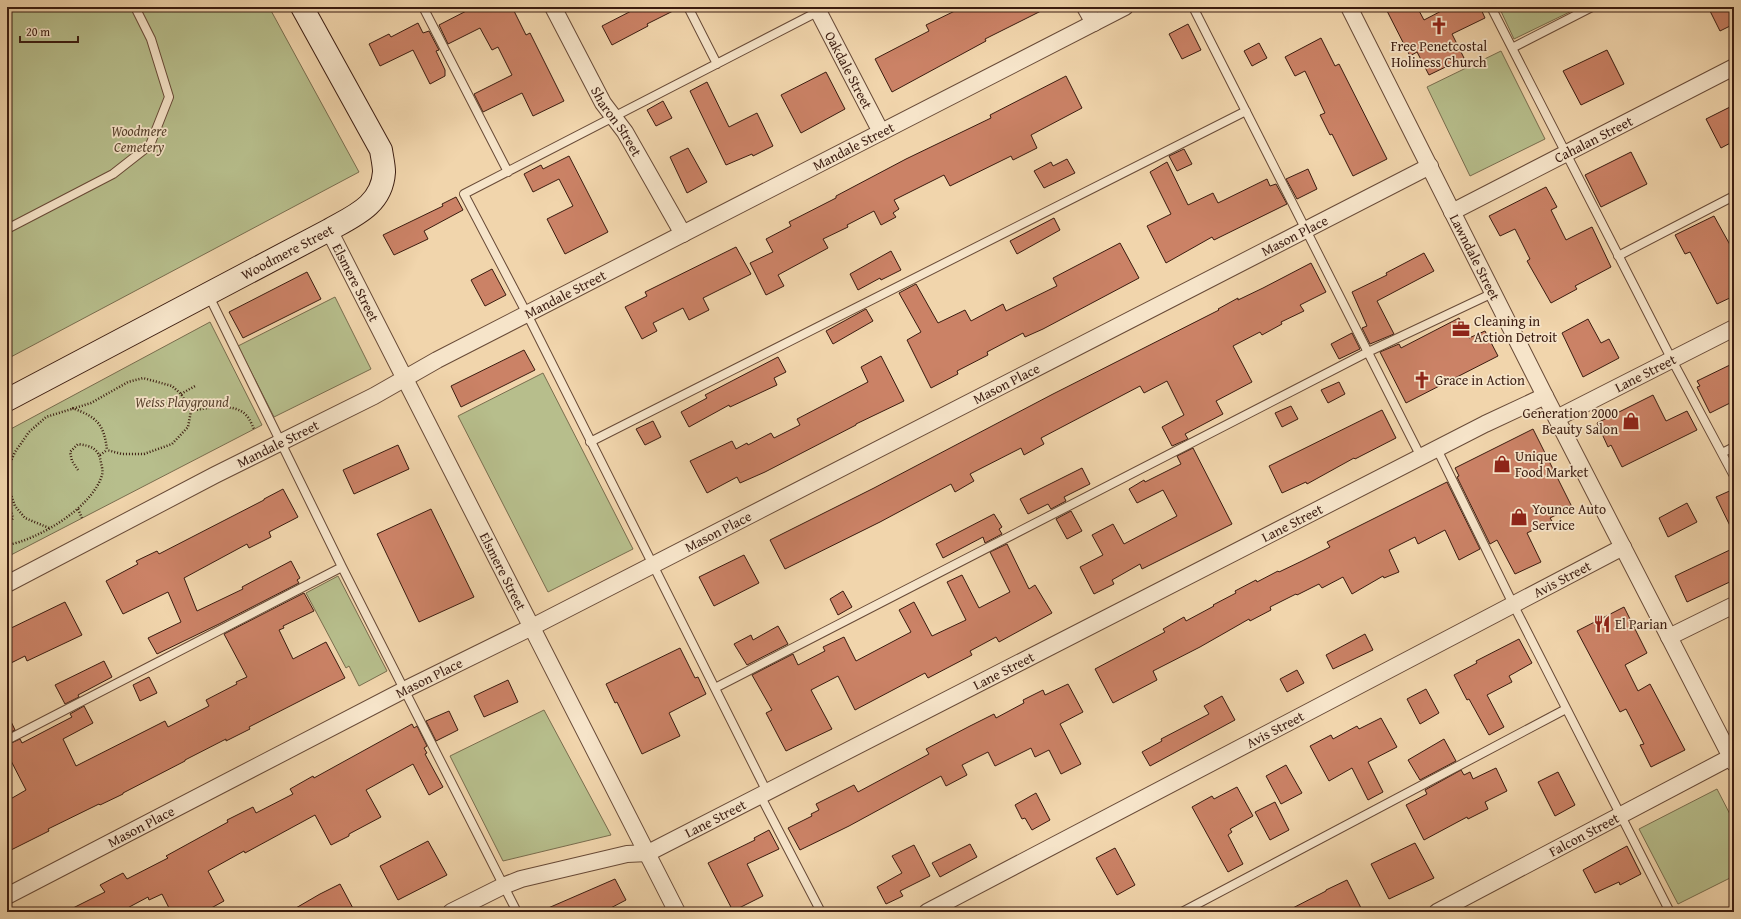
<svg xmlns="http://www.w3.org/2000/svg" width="1741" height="919" font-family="'Gentium Book Plus',serif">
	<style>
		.green { fill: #b7be8c; stroke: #796d4e }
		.building { fill: #cb8266; stroke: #3b1c10 }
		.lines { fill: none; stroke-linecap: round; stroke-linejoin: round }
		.lane-casing { stroke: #684a37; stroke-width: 10 }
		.street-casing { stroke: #684a37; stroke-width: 18 }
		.secondary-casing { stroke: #3b1c10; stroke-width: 24 }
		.path { stroke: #3b1c10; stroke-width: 2.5; stroke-dasharray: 1 2; stroke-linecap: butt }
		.lane { stroke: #f6e4c9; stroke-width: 8 }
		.street { stroke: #f6e4c9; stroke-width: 16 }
		.secondary { stroke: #f6e4c9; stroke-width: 22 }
		.labels { text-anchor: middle; stroke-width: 3.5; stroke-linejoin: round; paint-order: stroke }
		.poi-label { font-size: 14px; fill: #3b1c10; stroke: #f6e4c9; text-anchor: start }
		.street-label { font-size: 14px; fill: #3b1c10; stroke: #f6e4c9 }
		.park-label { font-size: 14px; font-style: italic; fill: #5a442f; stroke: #f6e4c9 }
	</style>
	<rect width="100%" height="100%" fill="#f1d5ac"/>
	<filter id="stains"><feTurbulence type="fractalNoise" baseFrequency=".005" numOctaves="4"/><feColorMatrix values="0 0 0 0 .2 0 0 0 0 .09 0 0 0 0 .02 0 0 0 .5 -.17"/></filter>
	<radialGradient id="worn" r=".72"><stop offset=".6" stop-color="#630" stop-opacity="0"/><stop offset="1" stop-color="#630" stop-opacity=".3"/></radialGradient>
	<!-- green -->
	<path class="green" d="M7,7H269L359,172L7,359Z
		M1499,7H1580L1514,39Z
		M1501,51L1545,139L1470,176L1427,87Z
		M335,297L371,369L274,417L238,346Z
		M210,322L262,425L7,557V431Z
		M543,373L633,549L548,592L458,416Z
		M338,576L387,671L359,686L349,666L346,668L306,593Z
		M544,710L611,835L503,861L450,756Z
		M1717,789L1734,822V876L1678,904L1639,829Z"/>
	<!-- building -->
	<path class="building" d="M474,7H512L526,35L530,33L564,101L533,116L522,93L483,112L474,94L512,75L498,47L492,50L480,28L448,44L439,25Z
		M639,7H681L647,24L648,26L612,45L602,26Z
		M963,7H1049L985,39L986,41L892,92L875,59L929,31L926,25Z
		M1385,7H1417L1424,20L1449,7H1480L1485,18L1452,34L1464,58L1429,75L1417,52L1410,56Z
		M1708,7H1734V24L1720,31Z
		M418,23L423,33L429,31L439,50L436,51L445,70V76L430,84L413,50L380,66L369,44L389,34L391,37Z
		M1188,24L1201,50L1182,59L1169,34Z
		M1321,38L1335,66L1339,64L1387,159L1353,176L1332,134L1330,135L1320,115L1325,113L1305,71L1295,76L1285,57Z
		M1259,43L1267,58L1252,66L1244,51Z
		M1607,50L1624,84L1581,105L1563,71Z
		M826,72L845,109L801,133L781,95Z
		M1066,76L1082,108L1031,135L1037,148L1013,160L1011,156L950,186L944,175L894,200L899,209L893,213L896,217L881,225L874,211L847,225L848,227L823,239L828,248L778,275L784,286L766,295L750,263L773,252L766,239L791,226L789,222L836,198V196L906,159L991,118L990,115Z
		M707,82L729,127L757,113L773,146L753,156L752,154L726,165L690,91Z
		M663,101L672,118L656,126L647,110Z
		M1734,105V141L1721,148L1706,119Z
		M688,148L707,182L687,193L670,157Z
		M1184,149L1192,164L1177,171L1169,156Z
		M1631,152L1647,184L1601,207L1585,175Z
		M569,156L608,232L565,254L547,219L573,206L559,179L533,192L524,174L541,165L543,169Z
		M1067,159L1075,173L1044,188L1034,171L1051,162L1053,166Z
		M1167,162L1188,205L1213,193L1218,203L1267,179L1270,186L1276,184L1287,204L1214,240L1212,237L1166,263L1147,226L1171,214L1150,172Z
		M1308,169L1317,189L1297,199L1286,179Z
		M1546,187L1557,207L1551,210L1566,240L1592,227L1611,267L1575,286L1577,289L1551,303L1527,261L1530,259L1515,229L1500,236L1489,216Z
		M456,197L463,210L424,231L428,239L394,255L383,235L443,206L442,204Z
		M1714,216L1734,252V296L1717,304L1690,252L1685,254L1675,235Z
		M1054,218L1060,230L1017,254L1010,241Z
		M1120,243L1139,278L1043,329L1025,337L1023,333L987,352L988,355L957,371L958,374L931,388L907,340L921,332L899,293L916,284L938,323L965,310L971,321L1003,304L1006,311L1057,286L1053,278Z
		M736,247L751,274L703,298L709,310L689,320L683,308L653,323L657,331L642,339L625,307L647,296L645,292Z
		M891,251L901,270L881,280L880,278L858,290L850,274Z
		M1424,253L1434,271L1377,301L1394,334L1370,344L1362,328L1367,326L1352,292L1387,275L1386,273Z
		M1311,263L1326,292L1300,305L1304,311L1281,322L1282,324L1262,335L1260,332L1233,346L1252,382L1216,401L1223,414L1185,434L1188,439L1172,446L1162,427L1184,415L1167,381L1144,393L1140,386L1041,438L1044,444L1024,455L1021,448L970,474L974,481L955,492L951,484L880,522L785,569L770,540L874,488L1053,394L1219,310L1218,309L1238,298V300L1263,288Z
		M492,269L506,295L485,306L471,280Z
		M307,272L321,299L243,338L229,312Z
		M866,309L873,321L833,344L826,331Z
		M1459,318L1469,338L1485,331L1498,356L1406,403L1380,352L1399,344L1401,348Z
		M1588,319L1601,343L1609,339L1619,358L1583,377L1562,333Z
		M1352,333L1360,349L1339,359L1331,344Z
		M524,350L535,370L461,407L451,386Z
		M881,356L904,401L856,424V425L765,472L740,483L737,477L707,493L690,461L732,441L736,449L747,443L748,445L771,433L774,438L800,425L797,419L868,382L861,367Z
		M778,357L786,372L774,378L777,385L730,407L729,405L689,427L681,412L707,398L705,395Z
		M1734,363V401L1710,413L1697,387L1700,386L1697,381Z
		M1339,382L1345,394L1328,403L1321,390Z
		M1653,395L1666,421L1687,411L1697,430L1622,467L1611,445L1608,447L1597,423Z
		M1291,406L1298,419L1282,427L1275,413Z
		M1382,410L1396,438L1355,459L1354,458L1307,484L1306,482L1282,493L1269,466Z
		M653,421L661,437L645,445L636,429Z
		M1533,429L1572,507L1550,518L1552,521L1527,533L1541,562L1515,574L1497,540L1490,544L1457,477L1459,476L1455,468Z
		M398,445L409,469L354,494L343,470Z
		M1193,448L1232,524L1142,569L1140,564L1112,580L1114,584L1094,594L1080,567L1103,555L1092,535L1113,524L1124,544L1177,516L1163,490L1137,503L1129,489L1144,480L1145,482L1181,464L1177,456Z
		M1082,468L1090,484L1064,497L1066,501L1051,509L1048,504L1028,514L1020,499Z
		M1447,482L1480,549L1459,560L1445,530L1418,544L1415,537L1389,550L1399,572L1384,578L1383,576L1352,594L1343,577L1322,588L1319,584L1297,595L1296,594L1270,607L1271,610L1250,621L1249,619L1200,647L1153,671L1157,680L1113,703L1095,669L1165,632L1163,629L1184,617L1186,621L1214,606L1213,605L1236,593L1235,591L1256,580L1257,582L1278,571L1279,572L1302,561L1330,547L1327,542Z
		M283,489L298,517L269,532L271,537L249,548L247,544L184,578L197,611L243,589L242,587L291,561L300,578L297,580L299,583L219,624L157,654L148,638L181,622L168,592L123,614L106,581L138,564L136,561L157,551L159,554L264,500V499Z
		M1734,489V534L1716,497Z
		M1687,503L1697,522L1668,537L1659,518Z
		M431,509L474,597L419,622L377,534Z
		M1071,511L1082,531L1067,539L1056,519Z
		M994,514L1002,527L999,529L1002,534L985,543L983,537L943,558L936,544Z
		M1007,544L1029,589L1035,585L1052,613L999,642L996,637L970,651L972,655L928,678L925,673L855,710L838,676L811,690L832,729L786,751L766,713L772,710L752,675L793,654L798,665L825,651L823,647L844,637L856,661L911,632L899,610L914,602L932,636L966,620L947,582L962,575L979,608L1010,592L990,552Z
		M1734,548V580L1687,602L1675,576Z
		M744,555L759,583L714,606L699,577Z
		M843,591L852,607L838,615L830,599Z
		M304,593L314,611L283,626L284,628L279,630L293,659L326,642L345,678L249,727L250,729L226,741V739L185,760V761L123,793V794L100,805L99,804L48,829L49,831L7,852V801L26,790L7,753V745L20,739L22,743L72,717L70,714L84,706L93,723L63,739L76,766L165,721L168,727L209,706L206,700L237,684L236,682L247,677L224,634Z
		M65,602L82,635L27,661L25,656L7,665V630Z
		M1624,607L1647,653L1625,665L1638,691L1650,684L1685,750L1651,767L1640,745L1644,744L1626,709L1620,712L1577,631Z
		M778,626L788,644L747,665L734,644L751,635L753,640Z
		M1365,634L1373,650L1333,669L1326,655Z
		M1519,639L1532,663L1509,676L1512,682L1487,695L1504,727L1489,735L1469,699L1467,700L1454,675L1477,663L1476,661Z
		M680,648L695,678L698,677L706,694L669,713L680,736L642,754L617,702L615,703L606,684Z
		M104,661L112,677L78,695L79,697L65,704L55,685Z
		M1297,670L1304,683L1287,692L1280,679Z
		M149,677L157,693L140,701L133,685Z
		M508,680L518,702L484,717L474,696Z
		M1068,684L1083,712L1060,724L1081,764L1061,774L1049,750L1035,757L1031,748L995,766L988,752L962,765L967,775L946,786L941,776L849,826L800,850L788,828L812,816L811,814L819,810L816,804L854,785L858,792L929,754L926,749L970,726L994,714L996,718L1024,703L1023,700L1043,690L1045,695Z
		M1426,689L1439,713L1420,724L1407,699Z
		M1222,696L1235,720L1150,766L1142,752L1162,741L1161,739L1209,714L1204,706Z
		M449,711L458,730L436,741L426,721Z
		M7,713L15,730L7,734Z
		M1381,718L1397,747L1368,762L1383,792L1368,800L1352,768L1329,781L1310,746L1331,735L1333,739L1357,726L1359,729Z
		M412,724L414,728L417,726L427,746L424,748L427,753L425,754L443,787L429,795L413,764L366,790L381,817L349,834V836L331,845L315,815L245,853L244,851L208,871L224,901L204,912H171L162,894L149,900L148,897L120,912H65L105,892L100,885L123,873L127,879L168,858L166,856L228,822L227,820L253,807L256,813L293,794L290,789L313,776L314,778Z
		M1444,739L1456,761L1420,780L1408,760Z
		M1286,765L1302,793L1281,804L1266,776Z
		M1496,768L1507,791L1485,802L1488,809L1468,819L1467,817L1424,840L1406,805L1427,794L1425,790L1461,770L1464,775L1470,772L1473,779Z
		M1558,772L1575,805L1555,816L1538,782Z
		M1237,787L1253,816L1230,829L1232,832L1228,835L1243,864L1228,872L1192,807L1212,796L1214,799Z
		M1036,793L1050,820L1032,830L1025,818L1022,819L1015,805Z
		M1275,802L1289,830L1270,840L1255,812Z
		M769,830L779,849L747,864L763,896L733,911L708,863L755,840L754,838Z
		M428,841L447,875L398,900L380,866Z
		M1415,843L1434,878L1389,899L1371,864Z
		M970,844L977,857L940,877L932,863Z
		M914,845L930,876L900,891L903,896L886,904L877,887L902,873L892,856Z
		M1627,846L1641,874L1620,885L1619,882L1595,893L1583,870Z
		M1115,848L1135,885L1117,895L1096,858Z
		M615,879L626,900L603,912H539Z
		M1347,880L1363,912H1285L1326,891V890Z
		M340,884L355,912H289L320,894Z"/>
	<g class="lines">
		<!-- lane casing -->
		<g class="lane-casing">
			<path id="lane" d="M423,7L508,172
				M688,7L717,64
				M1193,7L1421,457
				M1491,7L1672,360L1734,476
				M1512,48L1592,7
				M7,229L113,174L150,145L169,97L151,39L135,7
				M1618,256L1734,196
				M208,294L342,567L517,912
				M590,442L1246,111
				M1437,449L1513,604L1670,912
				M1722,453L1734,447
				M715,688L1368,352L1493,293
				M7,740L342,567
				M767,792L527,314L464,194L827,7
				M760,795L821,912
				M1182,912L1566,709"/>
		</g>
		<!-- street casing -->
		<g class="street-casing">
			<g id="street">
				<path id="s1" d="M553,7L603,103L625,132L683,234"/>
				<path id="s2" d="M816,7L881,132"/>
				<path d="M1085,7L1094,23"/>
				<path id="s3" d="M1349,7L1545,396L1734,763"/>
				<path id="s4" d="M1452,212L1734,67"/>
				<path id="s5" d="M329,230L677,912"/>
				<path id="s6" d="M1557,418L1734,328"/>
				<path id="s7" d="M7,584L215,475L374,396L437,360L1125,7"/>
				<path d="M1669,637L1734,605"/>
				<path id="s8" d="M7,896L404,690L532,627L1430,166"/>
				<path id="s9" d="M451,912L503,886L521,879L627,854L648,853L1485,424L1545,396"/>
				<path id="s10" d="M927,912L1623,547"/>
				<path id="s11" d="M1437,912L1731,757"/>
			</g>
		</g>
		<!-- secondary casing -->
		<g class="secondary-casing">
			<g id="secondary">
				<path id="s12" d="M7,400L329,230C354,216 382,205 384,172C384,165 382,157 381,150L302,7"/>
			</g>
		</g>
		<!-- path -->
		<path class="path" d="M181,394L195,386
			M72,408C97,417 104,424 107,450
			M191,411C206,408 234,402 246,415C250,419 252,425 254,429
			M100,455L107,450
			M7,509L11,512L13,518L9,524H7
			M78,509L82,518
			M49,528L25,518L15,506L9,489L7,470L15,452L29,432L46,417L91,403L128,382L143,378L172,386L181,394L191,411L188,427L172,444L144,454H122L107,450
			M7,545C38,540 93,507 102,475C103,471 102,467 101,463C99,448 91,446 78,444L70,452L72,461L78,470"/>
		<!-- lane -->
		<use href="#lane" class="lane"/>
		<!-- street -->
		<use href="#street" class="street"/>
		<!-- secondary -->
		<use href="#secondary" class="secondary"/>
	</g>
	<!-- icons -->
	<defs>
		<g id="church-bare" transform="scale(1.38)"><path d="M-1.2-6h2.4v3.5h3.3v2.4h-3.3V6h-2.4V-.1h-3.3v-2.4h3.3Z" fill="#8f2418" stroke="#f6e4c9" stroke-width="2.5" paint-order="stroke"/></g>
		<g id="office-bare" transform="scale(1.38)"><path d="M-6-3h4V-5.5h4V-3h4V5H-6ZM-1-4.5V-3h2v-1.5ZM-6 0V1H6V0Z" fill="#8f2418" stroke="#f6e4c9" stroke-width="2.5" paint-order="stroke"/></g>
		<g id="shop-bare" transform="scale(1.38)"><path d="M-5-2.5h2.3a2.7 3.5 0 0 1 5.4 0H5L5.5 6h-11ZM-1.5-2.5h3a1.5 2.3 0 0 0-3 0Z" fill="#8f2418" stroke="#f6e4c9" stroke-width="2.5" paint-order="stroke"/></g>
		<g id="restaurant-bare" transform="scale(1.38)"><path d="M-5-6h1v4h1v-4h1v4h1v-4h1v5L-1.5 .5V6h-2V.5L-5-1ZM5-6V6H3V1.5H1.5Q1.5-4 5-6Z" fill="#8f2418" stroke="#f6e4c9" stroke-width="2.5" paint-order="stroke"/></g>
	</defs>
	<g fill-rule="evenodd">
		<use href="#church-bare" x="1439" y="26"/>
		<use href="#office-bare" x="1461" y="329"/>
		<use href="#church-bare" x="1422" y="380"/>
		<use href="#shop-bare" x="1631" y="421"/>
		<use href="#shop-bare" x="1502" y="464"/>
		<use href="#shop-bare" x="1519" y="517"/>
		<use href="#restaurant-bare" x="1602" y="624"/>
	</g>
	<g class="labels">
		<!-- poi labels -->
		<g class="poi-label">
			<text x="1439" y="51" text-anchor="middle">Free Penetcostal<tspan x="1439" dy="16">Holiness Church</tspan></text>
			<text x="1474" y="326">Cleaning in<tspan x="1474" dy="16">Action Detroit</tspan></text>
			<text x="1435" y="385">Grace in Action</text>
			<text x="1618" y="418" text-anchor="end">Generation 2000<tspan x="1618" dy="16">Beauty Salon</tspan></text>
			<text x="1515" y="461">Unique<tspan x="1515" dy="16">Food Market</tspan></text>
			<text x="1532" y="514">Younce Auto<tspan x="1532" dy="16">Service</tspan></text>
			<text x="1615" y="629">El Parian</text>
		</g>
		<!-- street labels -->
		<g class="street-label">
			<text dy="5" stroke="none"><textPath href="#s2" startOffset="71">Oakdale Street</textPath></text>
			<text dy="5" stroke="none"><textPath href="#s1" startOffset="131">Sharon Street</textPath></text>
			<text dy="5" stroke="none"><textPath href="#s4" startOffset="159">Cahalan Street</textPath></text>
			<text dy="5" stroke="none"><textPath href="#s7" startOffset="953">Mandale Street</textPath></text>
			<text dy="5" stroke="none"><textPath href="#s8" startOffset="1447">Mason Place</textPath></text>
			<text dy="5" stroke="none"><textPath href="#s12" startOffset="317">Woodmere Street</textPath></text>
			<text dy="5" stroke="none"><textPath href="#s3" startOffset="280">Lawndale Street</textPath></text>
			<text dy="5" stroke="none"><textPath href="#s5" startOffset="59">Elsmere Street</textPath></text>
			<text dy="5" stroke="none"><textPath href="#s7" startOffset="629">Mandale Street</textPath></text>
			<text dy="5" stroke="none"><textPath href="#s6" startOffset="99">Lane Street</textPath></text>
			<text dy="5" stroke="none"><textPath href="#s8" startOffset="1123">Mason Place</textPath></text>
			<text dy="5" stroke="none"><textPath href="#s7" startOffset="305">Mandale Street</textPath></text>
			<text dy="5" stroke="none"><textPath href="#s9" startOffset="931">Lane Street</textPath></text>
			<text dy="5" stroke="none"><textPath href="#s8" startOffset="799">Mason Place</textPath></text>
			<text dy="5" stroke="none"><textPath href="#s5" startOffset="383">Elsmere Street</textPath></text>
			<text dy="5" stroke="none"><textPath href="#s10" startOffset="717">Avis Street</textPath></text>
			<text dy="5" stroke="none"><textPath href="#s9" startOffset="607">Lane Street</textPath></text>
			<text dy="5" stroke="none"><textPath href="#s8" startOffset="475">Mason Place</textPath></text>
			<text dy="5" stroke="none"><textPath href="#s10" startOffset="393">Avis Street</textPath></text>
			<text dy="5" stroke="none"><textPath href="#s9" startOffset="283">Lane Street</textPath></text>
			<text dy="5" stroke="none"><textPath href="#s8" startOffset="151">Mason Place</textPath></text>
			<text dy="5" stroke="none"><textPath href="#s11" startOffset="166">Falcon Street</textPath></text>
		</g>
		<!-- park labels -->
		<g class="park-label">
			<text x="139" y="136">Woodmere<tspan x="139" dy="16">Cemetery</tspan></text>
			<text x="182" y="407">Weiss Playground</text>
		</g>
	</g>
	<!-- margin -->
	<rect width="1741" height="919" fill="none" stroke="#f1d5ac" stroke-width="24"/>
	<rect x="8" y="8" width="1725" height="903" fill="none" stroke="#3b1c10" stroke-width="2"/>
	<rect x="12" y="12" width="1717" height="895" fill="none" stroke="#3b1c10"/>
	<!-- scale -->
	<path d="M20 36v6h58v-6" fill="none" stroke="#3b1c10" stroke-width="2"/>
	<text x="26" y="36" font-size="12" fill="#3b1c10" stroke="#f6e4c9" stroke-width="3" paint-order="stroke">20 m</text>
	<rect width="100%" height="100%" filter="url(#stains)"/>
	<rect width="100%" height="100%" fill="url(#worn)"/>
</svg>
